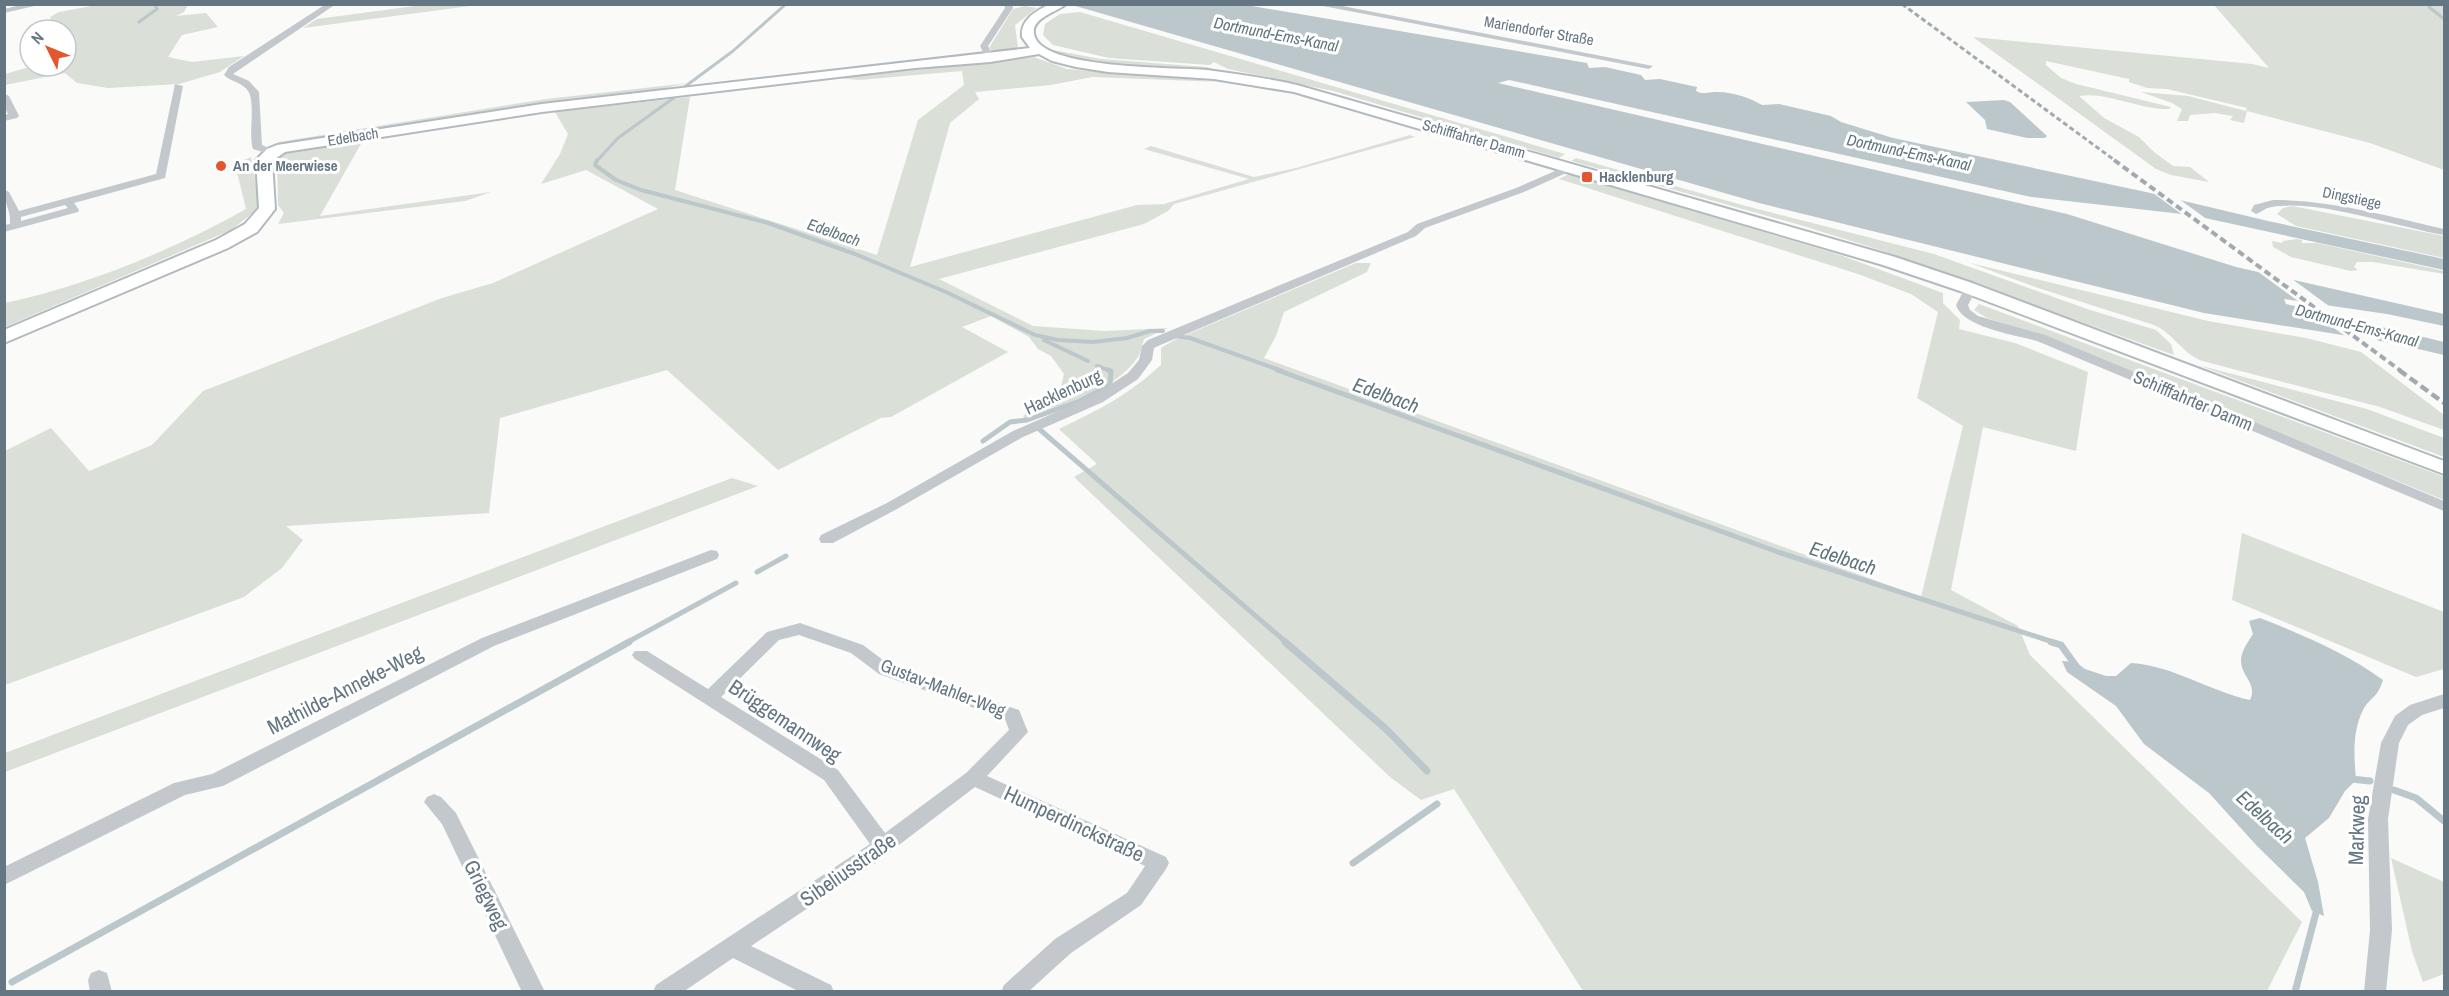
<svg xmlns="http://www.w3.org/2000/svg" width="2449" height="996" font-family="'Archivo Narrow',sans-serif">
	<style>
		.green { fill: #dadfd7 }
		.water { fill: #bbc7cb }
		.pier { fill: #fafaf8 }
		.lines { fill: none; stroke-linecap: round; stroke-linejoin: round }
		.stream-far3 { stroke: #bbc7cb; stroke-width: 3 }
		.stream-far2 { stroke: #bbc7cb; stroke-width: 4 }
		.stream-far1 { stroke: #bbc7cb; stroke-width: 5 }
		.stream { stroke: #bbc7cb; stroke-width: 7 }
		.secondary-casing { stroke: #b3babf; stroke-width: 4 }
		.street { fill: #c3c8cc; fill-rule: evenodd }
		.secondary { fill: #fff; fill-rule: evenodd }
		.rail-far2 { stroke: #a2aab0; stroke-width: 3; stroke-dasharray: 5 3; stroke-linecap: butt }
		.rail-far1 { stroke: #a2aab0; stroke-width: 4; stroke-dasharray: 7 4; stroke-linecap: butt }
		.rail { stroke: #a2aab0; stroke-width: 4.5; stroke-dasharray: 9 4.5; stroke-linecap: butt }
		.poi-dot { fill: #e4572e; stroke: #fff; stroke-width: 2 }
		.labels { text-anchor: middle; stroke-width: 6; stroke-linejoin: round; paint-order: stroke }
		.far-street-label { font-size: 15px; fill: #657683; stroke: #fff }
		.far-poi-label { font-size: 15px; font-weight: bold; fill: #657683; stroke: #fff; text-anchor: start }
		.far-water-label { font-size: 16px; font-style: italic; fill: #60757c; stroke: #fff }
		.street-label { font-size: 18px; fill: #657683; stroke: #fff }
		.water-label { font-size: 20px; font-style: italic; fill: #60757c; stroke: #fff }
		.near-street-label { font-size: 21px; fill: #657683; stroke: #fff }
	</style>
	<rect width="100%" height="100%" fill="#fafaf8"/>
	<!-- green -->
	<path class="green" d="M430,4L478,5L303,28L317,19Z
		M97,5H188L184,12L176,16L206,13L218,27L182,35L168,57L192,62L244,56L220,72L179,84L108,88L77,83L65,73L5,85V74L33,66H66V30H44L56,29L50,17L59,12Z
		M2214,5H2444V170L2370,143L2247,111L2244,123L2230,120L2233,116L2215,113L2190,115L2188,121H2177L2182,109L2172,103L2141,92L2188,96L2246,111L2247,108L2167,89L2147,88L2129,82V79L2046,61V65L2061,78L2076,84L2171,107L2169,109C2141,110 2106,91 2079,96L2104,118L2139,137L2154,152L2173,166L2190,167L2209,182L2171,175L2156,169L1973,37L2252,64L2269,68Z
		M1025,6L1037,8L1015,25L1018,47L1010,51L994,52L989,48L1013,9Z
		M1080,12L1565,154L1559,158L1333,91L1228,69L1214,62L1210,65L1109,58L1053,45L1043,35L1045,24L1060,14Z
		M1053,50L1101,59L1206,67L1225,72C1178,70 1092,74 1053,50Z
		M1034,57L1067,69L1223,82L1092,77L1051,85L975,92L979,99L950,123L910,267L1137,205L1164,204L1249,179L1144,149L1151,146L1254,177L1296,168L1410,135L1415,137L1174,204L1168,211L1144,224L939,279L1033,326L1105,331L1168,328L1144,339C1142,345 1141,352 1138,357C1118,389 1060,407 1027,422L1023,416L1061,386L1064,374L1051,356L1038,349L1029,337L991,316L962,327L1008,352L891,417L881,418L778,470L667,370L500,418L489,513L286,526L303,540L282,568L244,597L5,685V451L51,428L89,471L152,445L203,391L442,298L493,283L658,209L586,170L541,184L560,154L568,134L555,112L690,97L675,190L877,255L918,120L964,85L962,71L859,80L838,78Z
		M689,83L650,91L539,105L279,145V142L546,99Z
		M362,142L320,216L491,192L465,201L278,224L284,213L278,205L277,156L298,150Z
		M251,157L260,207L231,230L5,327V303C86,286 173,250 246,209L235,164Z
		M1576,158L1742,205L1934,254L2090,310L2156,330L2171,344L2174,355L1880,250L1800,225L1571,161Z
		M1569,174L1840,255L1943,293V303L1960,320L1959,329L2015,343L2088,372L2076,451L1983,427L1951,590L2018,626L2030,655L2302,922L2267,991H1583L1454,789L1421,800L1390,777L1074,477L1097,464L1059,429C1100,409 1127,396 1161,365V348L1176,339L1356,263H1371L1367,272L1284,312L1276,336L1264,358L1921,597L1963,426L1917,398L1938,312L1911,294L1858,274L1559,179Z
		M2292,206L2444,236V258L2296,226L2277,214L2283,208Z
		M2297,239L2302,240V243H2317L2444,271V274L2373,262H2357L2354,267L2358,270L2351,271L2291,257L2273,247L2272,241L2282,243L2283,241Z
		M1970,263L2208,321L2306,338L2361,352L2444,415V430L2380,407L2202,361C2182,353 2173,333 2154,325L2038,288Z
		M1979,304L2442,476L2444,477V500L2043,336L1987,318L1974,310Z
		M2198,365L2367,409L2444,438V457Z
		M732,478L758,486L5,772V753Z
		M2242,533L2444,612V669L2416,677L2232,600Z
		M2391,858L2444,882V974L2423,982L2412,951Z"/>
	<!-- water -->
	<path class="water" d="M1072,5H1246L1587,63L1589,68L1605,67L1641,75L1645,80L1660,79L1697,87L1696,91C1704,95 1708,92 1715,92C1730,91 1751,98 1762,105L1779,104L1831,116L1841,122L1893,138L2146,192L2268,221L2444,259V270L2191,215L2031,197L1509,80L1498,83L2067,214L2236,267L2444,314V326L2387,314L2284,299L2286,304L2444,342V355L2392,343L2204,313L1759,203Z
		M2004,100L2010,102L2047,136L2045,138H2027L1987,129L1985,120L1966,102Z
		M2260,618C2303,635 2346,653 2383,680C2377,699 2370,697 2363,710C2352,732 2354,757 2356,780L2345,791L2329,818L2305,838L2318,882L2324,916L2312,911L2304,892L2257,846L2209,793L2144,744L2116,706L2067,672L2062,661L2076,662L2085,669L2106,676H2116L2131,663C2174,666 2209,691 2250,700C2258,684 2241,676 2241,661C2241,651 2248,642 2253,634L2249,621Z"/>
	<!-- pier -->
	<path class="pier" d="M2149,190L2175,196L2212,223L2187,218Z
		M2253,268L2288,276L2333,309L2302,304Z
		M2303,305L2341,314L2383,344L2349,339Z"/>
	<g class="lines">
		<!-- stream-far3 -->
		<path class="stream-far3" d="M2429,7L2444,19
			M139,22L157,9L155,4
			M683,88L733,51L786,4
			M596,162L618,138L675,97"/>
		<!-- stream-far2 -->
		<path class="stream-far2" d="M597,160L595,165L616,180L641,190L768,223L855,254L946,292L1035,335L1058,340L1093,342L1127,338L1150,331H1163
			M1175,336L1190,338L1282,371
			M1044,340L1088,361
			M1097,366L1111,371"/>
		<!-- stream-far1 -->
		<path class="stream-far1" d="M1277,370L1778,552L2056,643
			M1038,428L1287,643
			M983,441L1010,422L1027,420L1080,401L1110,385L1111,371L1108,370
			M757,572L786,556
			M626,643L736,583"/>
		<!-- stream -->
		<path class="stream" d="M1285,642L1386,729L1427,771
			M2051,642L2061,645L2076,666
			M2351,779L2370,781
			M2394,790L2416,798L2444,821
			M1353,863L1437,804
			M12,982L629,642
			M2295,992L2317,909"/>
		<!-- secondary casing -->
		<g class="secondary-casing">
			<path id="secondary" d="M1050,4H1066C1057,12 1031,18 1034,34C1039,70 1177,67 1207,70C1237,74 1267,78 1297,85L1895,257L1972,283L2444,461V474L1960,291L1883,265L1294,92L1214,79L1108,72L1076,67L1052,61L1039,54L990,62L915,68L542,112L285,152L272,161L275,209L257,232L228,248L4,343V330L216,240L245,224L259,208L256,160L267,149L277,145L542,104L1030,48L1022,37C1020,20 1036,11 1050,4Z"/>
		</g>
		<!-- street -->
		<path class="street" d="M25,4H43L4,13V9Z
			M326,4H336L233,74L249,81L259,92L262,145L277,152L272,155L253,149C248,134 256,103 248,91C242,82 231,82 224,75L229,67Z
			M1004,4H1012L1013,8L988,46L994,58L987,60L980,46L1005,8Z
			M1313,4H1332L1653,66L1649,69Z
			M175,84L183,86L165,178L74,203L79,210L78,212L4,232V225L10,224C11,211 4,203 4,189L9,192L19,211L156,174ZM65,205L68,208L21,221V217Z
			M4,93L9,96L19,116L17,118L4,121V115L8,114L4,106Z
			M1571,164L1576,167L1575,169L1524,192L1425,228L1416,236L1158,346L1154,348L1152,360L1138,379L1103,402L1023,437L897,509L833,543H821L819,539L821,535L887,503L1013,431L1093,396L1128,373L1139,360L1142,346L1148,340L1408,232L1417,224L1516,188Z
			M2273,200C2331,200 2388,216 2444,229V235C2396,227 2319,199 2272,207C2264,208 2262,212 2256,214L2251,211L2254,205Z
			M1966,283L1970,284L1974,294L1968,305L1970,310L1978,316L2045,335L2444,501V511L2037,341C2015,335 1962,327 1956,305L1962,294L1960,287Z
			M711,550L717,551L719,555L717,559L494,646L223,786L185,795L4,885V867L174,783L212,774L482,638Z
			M800,623L863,645L891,666L1019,710L1028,732L987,776L1166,857L1169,863L1166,869L1141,905L1071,953L1028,992H1001L1004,985L1055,939L1127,893L1145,866L975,787L874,864L751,946L831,985L834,992H800L733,958L683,992H653L656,985L870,844L824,780L635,659L632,655L635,651H647L708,689L767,632ZM799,635L851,653L879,674L1005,719L1009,730L966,773L885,833L838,770L721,697L779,640Z
			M2444,694V708L2422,715L2408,725L2399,743L2388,819L2392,930L2386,992H2364L2370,930L2368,819L2381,743L2395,716L2410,705Z
			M434,794L441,797L456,813L545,992H522L442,824L424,802L427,797Z
			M99,970L107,973L112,992H90L88,980L91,973Z"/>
		<!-- secondary -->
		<use href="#secondary" class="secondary"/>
		<!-- rail-far2 -->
		<path class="rail-far2" d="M1902,4L2117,162"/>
		<!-- rail-far1 -->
		<path class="rail-far1" d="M2114,160L2401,371"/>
		<!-- rail -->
		<path class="rail" d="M2399,370L2444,403"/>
	</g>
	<!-- markers -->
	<g class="poi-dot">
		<circle cx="221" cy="166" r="6"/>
		<rect x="1581" y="171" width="12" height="12" rx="3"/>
	</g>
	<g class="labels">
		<!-- far-street labels -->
		<g class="far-street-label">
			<text transform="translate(1539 31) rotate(10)" y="5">Mariendorfer Straße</text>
			<text transform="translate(353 137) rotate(-9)" y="5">Edelbach</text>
			<text transform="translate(1474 139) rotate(16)" y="5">Schifffahrter Damm</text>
			<text transform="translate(2352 198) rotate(12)" y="5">Dingstiege</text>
		</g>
		<!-- far-poi labels -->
		<g class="far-poi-label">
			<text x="233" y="171">An der Meerwiese</text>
			<text x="1599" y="182">Hacklenburg</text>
		</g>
		<!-- far-water labels -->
		<g class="far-water-label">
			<text transform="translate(1276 34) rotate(11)" y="6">Dortmund-Ems-Kanal</text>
			<text transform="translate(1909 152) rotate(12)" y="6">Dortmund-Ems-Kanal</text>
			<text transform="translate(834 232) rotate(19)" y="6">Edelbach</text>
			<text transform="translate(2357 325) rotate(15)" y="6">Dortmund-Ems-Kanal</text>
		</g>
		<!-- street labels -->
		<g class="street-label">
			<text transform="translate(1063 392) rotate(-25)" y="6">Hacklenburg</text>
			<text transform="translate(2193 401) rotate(23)" y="6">Schifffahrter Damm</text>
			<text transform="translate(943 688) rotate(21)" y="6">Gustav-Mahler-Weg</text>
		</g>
		<!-- water labels -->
		<g class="water-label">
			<text transform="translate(1386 395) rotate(20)" y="7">Edelbach</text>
			<text transform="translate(1843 558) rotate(18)" y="7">Edelbach</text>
			<text transform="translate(2265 817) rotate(42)" y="7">Edelbach</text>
		</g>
		<!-- near-street labels -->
		<g class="near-street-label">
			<text transform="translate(345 690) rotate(-27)" y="7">Mathilde-Anneke-Weg</text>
			<text transform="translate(785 721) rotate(34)" y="7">Brüggemannweg</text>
			<text transform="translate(1074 824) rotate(25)" y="7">Humperdinckstraße</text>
			<text transform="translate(2357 830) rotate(-88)" y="7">Markweg</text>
			<text transform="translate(848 870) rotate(-35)" y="7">Sibeliusstraße</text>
			<text transform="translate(486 895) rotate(64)" y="7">Griegweg</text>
		</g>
	</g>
	<!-- border -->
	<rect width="2449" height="996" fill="none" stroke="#657683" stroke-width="12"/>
	<!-- north arrow -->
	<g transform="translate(48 48) rotate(313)"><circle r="28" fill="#ffffff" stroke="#c1c8cd" stroke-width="1.5"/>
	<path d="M0-4.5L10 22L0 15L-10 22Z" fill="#e4572e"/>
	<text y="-9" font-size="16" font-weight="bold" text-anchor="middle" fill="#657683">N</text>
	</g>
</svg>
